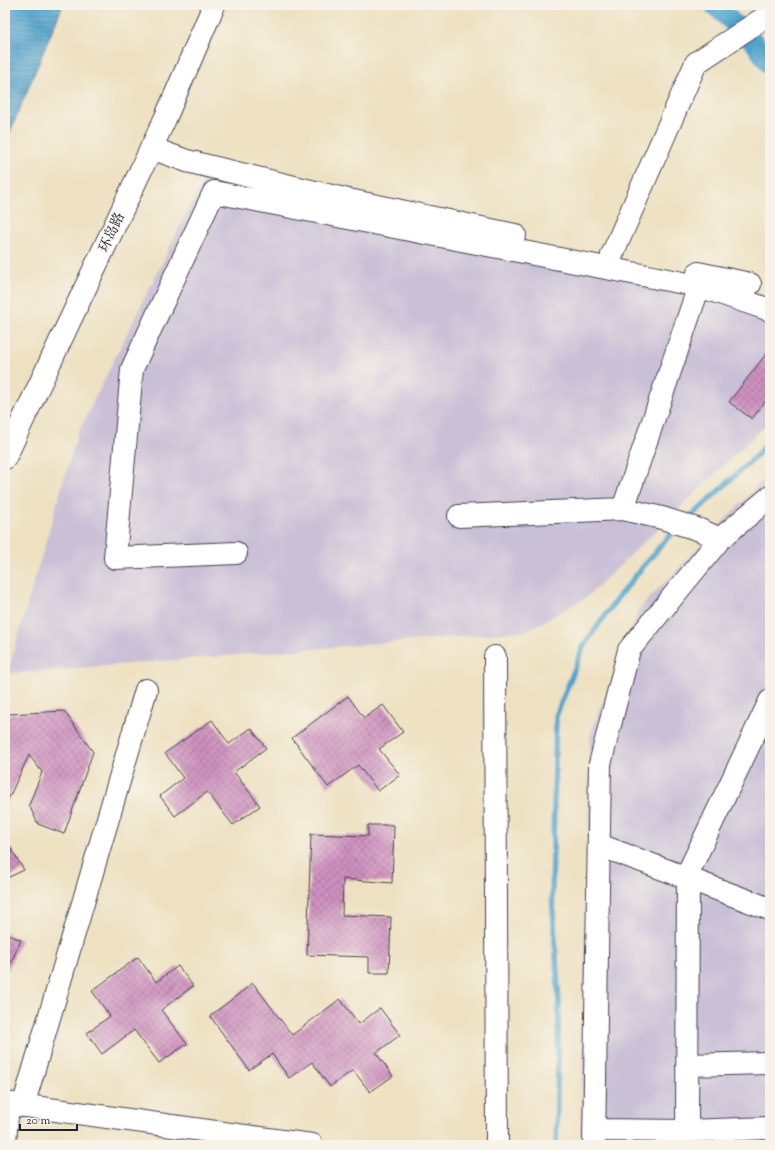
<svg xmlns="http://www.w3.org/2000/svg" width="775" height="1150" font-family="'Sorts Mill Goudy','Noto Serif SC',serif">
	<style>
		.industrial { fill: #c9bfd7 }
		.water { fill: url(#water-rules); stroke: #3a6384 }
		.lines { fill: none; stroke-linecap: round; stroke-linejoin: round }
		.stream { stroke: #53a4cd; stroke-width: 5.5 }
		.canal { stroke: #53a4cd; stroke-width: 20 }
		.building { fill: url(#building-cross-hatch) }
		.minor-casing { stroke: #413f4f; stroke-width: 24 }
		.minor { stroke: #fff; stroke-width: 22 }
		.labels { text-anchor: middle; stroke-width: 3; stroke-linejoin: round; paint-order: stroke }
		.street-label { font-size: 14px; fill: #22223b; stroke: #f7f3e8 }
	</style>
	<defs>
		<pattern id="water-rules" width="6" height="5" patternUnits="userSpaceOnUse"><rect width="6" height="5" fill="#53a4cd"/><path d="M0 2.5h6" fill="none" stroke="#4485a8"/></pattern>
		<pattern id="building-cross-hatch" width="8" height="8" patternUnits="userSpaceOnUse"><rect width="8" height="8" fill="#cf91c0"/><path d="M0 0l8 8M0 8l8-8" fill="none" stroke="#a8769d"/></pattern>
	</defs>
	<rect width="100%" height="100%" fill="#f7f3e8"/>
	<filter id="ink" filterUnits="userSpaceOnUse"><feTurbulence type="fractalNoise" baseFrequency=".025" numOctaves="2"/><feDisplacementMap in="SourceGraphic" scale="8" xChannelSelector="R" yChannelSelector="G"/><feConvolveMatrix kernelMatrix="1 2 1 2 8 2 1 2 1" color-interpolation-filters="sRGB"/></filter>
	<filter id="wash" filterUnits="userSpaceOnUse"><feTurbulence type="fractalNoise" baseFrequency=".012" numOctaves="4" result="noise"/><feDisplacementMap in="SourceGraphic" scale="16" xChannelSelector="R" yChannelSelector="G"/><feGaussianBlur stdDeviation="0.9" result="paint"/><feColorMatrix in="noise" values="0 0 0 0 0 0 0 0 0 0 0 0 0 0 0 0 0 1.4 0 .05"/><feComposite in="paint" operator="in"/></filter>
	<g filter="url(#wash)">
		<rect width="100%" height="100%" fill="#eee1c1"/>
		<!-- industrial -->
		<path class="industrial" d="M203,180L769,295L770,296V421L587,597L527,631L7,674L77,435Z
			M770,473V1145H581L590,735L640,608Z"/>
		<!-- water -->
		<path class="water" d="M5,5H63L5,144Z"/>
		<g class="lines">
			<!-- stream -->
			<path class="stream" d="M687,520L754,458L770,441
				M556,1145L559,1004L552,893L556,716L584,645L619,596L667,538L678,528"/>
			<!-- canal -->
			<path class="canal" d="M714,5L754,42L770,65"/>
		</g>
		<g id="blocks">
			<!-- building -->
			<path class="building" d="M770,349V395L752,419L729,402Z
				M348,696L364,718L383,705L403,732L379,749L400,775L378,791L358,765L328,787L292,738Z
				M64,711L93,752L64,834L38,824L29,805L42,772L29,755L5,806V724L9,714Z
				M212,720L229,744L251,728L266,748L234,772L260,806L233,825L207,792L175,816L160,796L183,778L165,753Z
				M368,825H394L392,883L343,879L342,915L391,917L389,973H369V957L307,955L311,834L368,836Z
				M5,839L24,870L5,879Z
				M5,933L21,940L5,976Z
				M138,957L156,982L178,966L193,986L161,1010L187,1044L159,1063L134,1030L102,1054L87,1033L110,1016L92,991Z
				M253,983L292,1035L340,999L359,1024L380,1008L400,1035L376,1053L393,1076L370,1092L353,1070L330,1087L312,1062L289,1078L272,1054L249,1070L210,1016Z"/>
		</g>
	</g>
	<g filter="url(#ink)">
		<use href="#blocks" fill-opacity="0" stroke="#413f4f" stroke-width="1"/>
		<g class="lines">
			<!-- minor casing -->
			<g class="minor-casing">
				<path id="minor" d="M151,148L187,161L344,199L515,235
					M612,255L696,63L770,14
					M698,273L750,284
					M5,458L165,119L214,5
					M623,509L699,286
					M459,516L623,509L662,518L700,530L720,539
					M236,553L115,558L132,369L214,192L699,286L770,310
					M495,657L497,1145
					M599,845L770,909
					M687,1065L770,1063
					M5,1103L312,1145
					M23,1106L146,690
					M594,1130L687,1131L770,1128
					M687,1131L688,873L770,701
					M5,1142L8,1104
					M594,1145L600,764L629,650L720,539L770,497"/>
			</g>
			<!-- minor -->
			<use href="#minor" class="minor"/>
		</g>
	</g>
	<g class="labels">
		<!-- street labels -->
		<g class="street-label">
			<text transform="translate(111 232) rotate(-65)" y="5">环岛路</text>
		</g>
	</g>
	<!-- margin -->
	<rect width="775" height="1150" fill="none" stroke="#f7f3e8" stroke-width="20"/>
	<!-- scale -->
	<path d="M20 1124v6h57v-6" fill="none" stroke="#22223b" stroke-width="2"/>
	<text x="26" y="1124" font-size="12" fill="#22223b" stroke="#f7f3e8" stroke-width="3" paint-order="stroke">20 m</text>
</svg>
